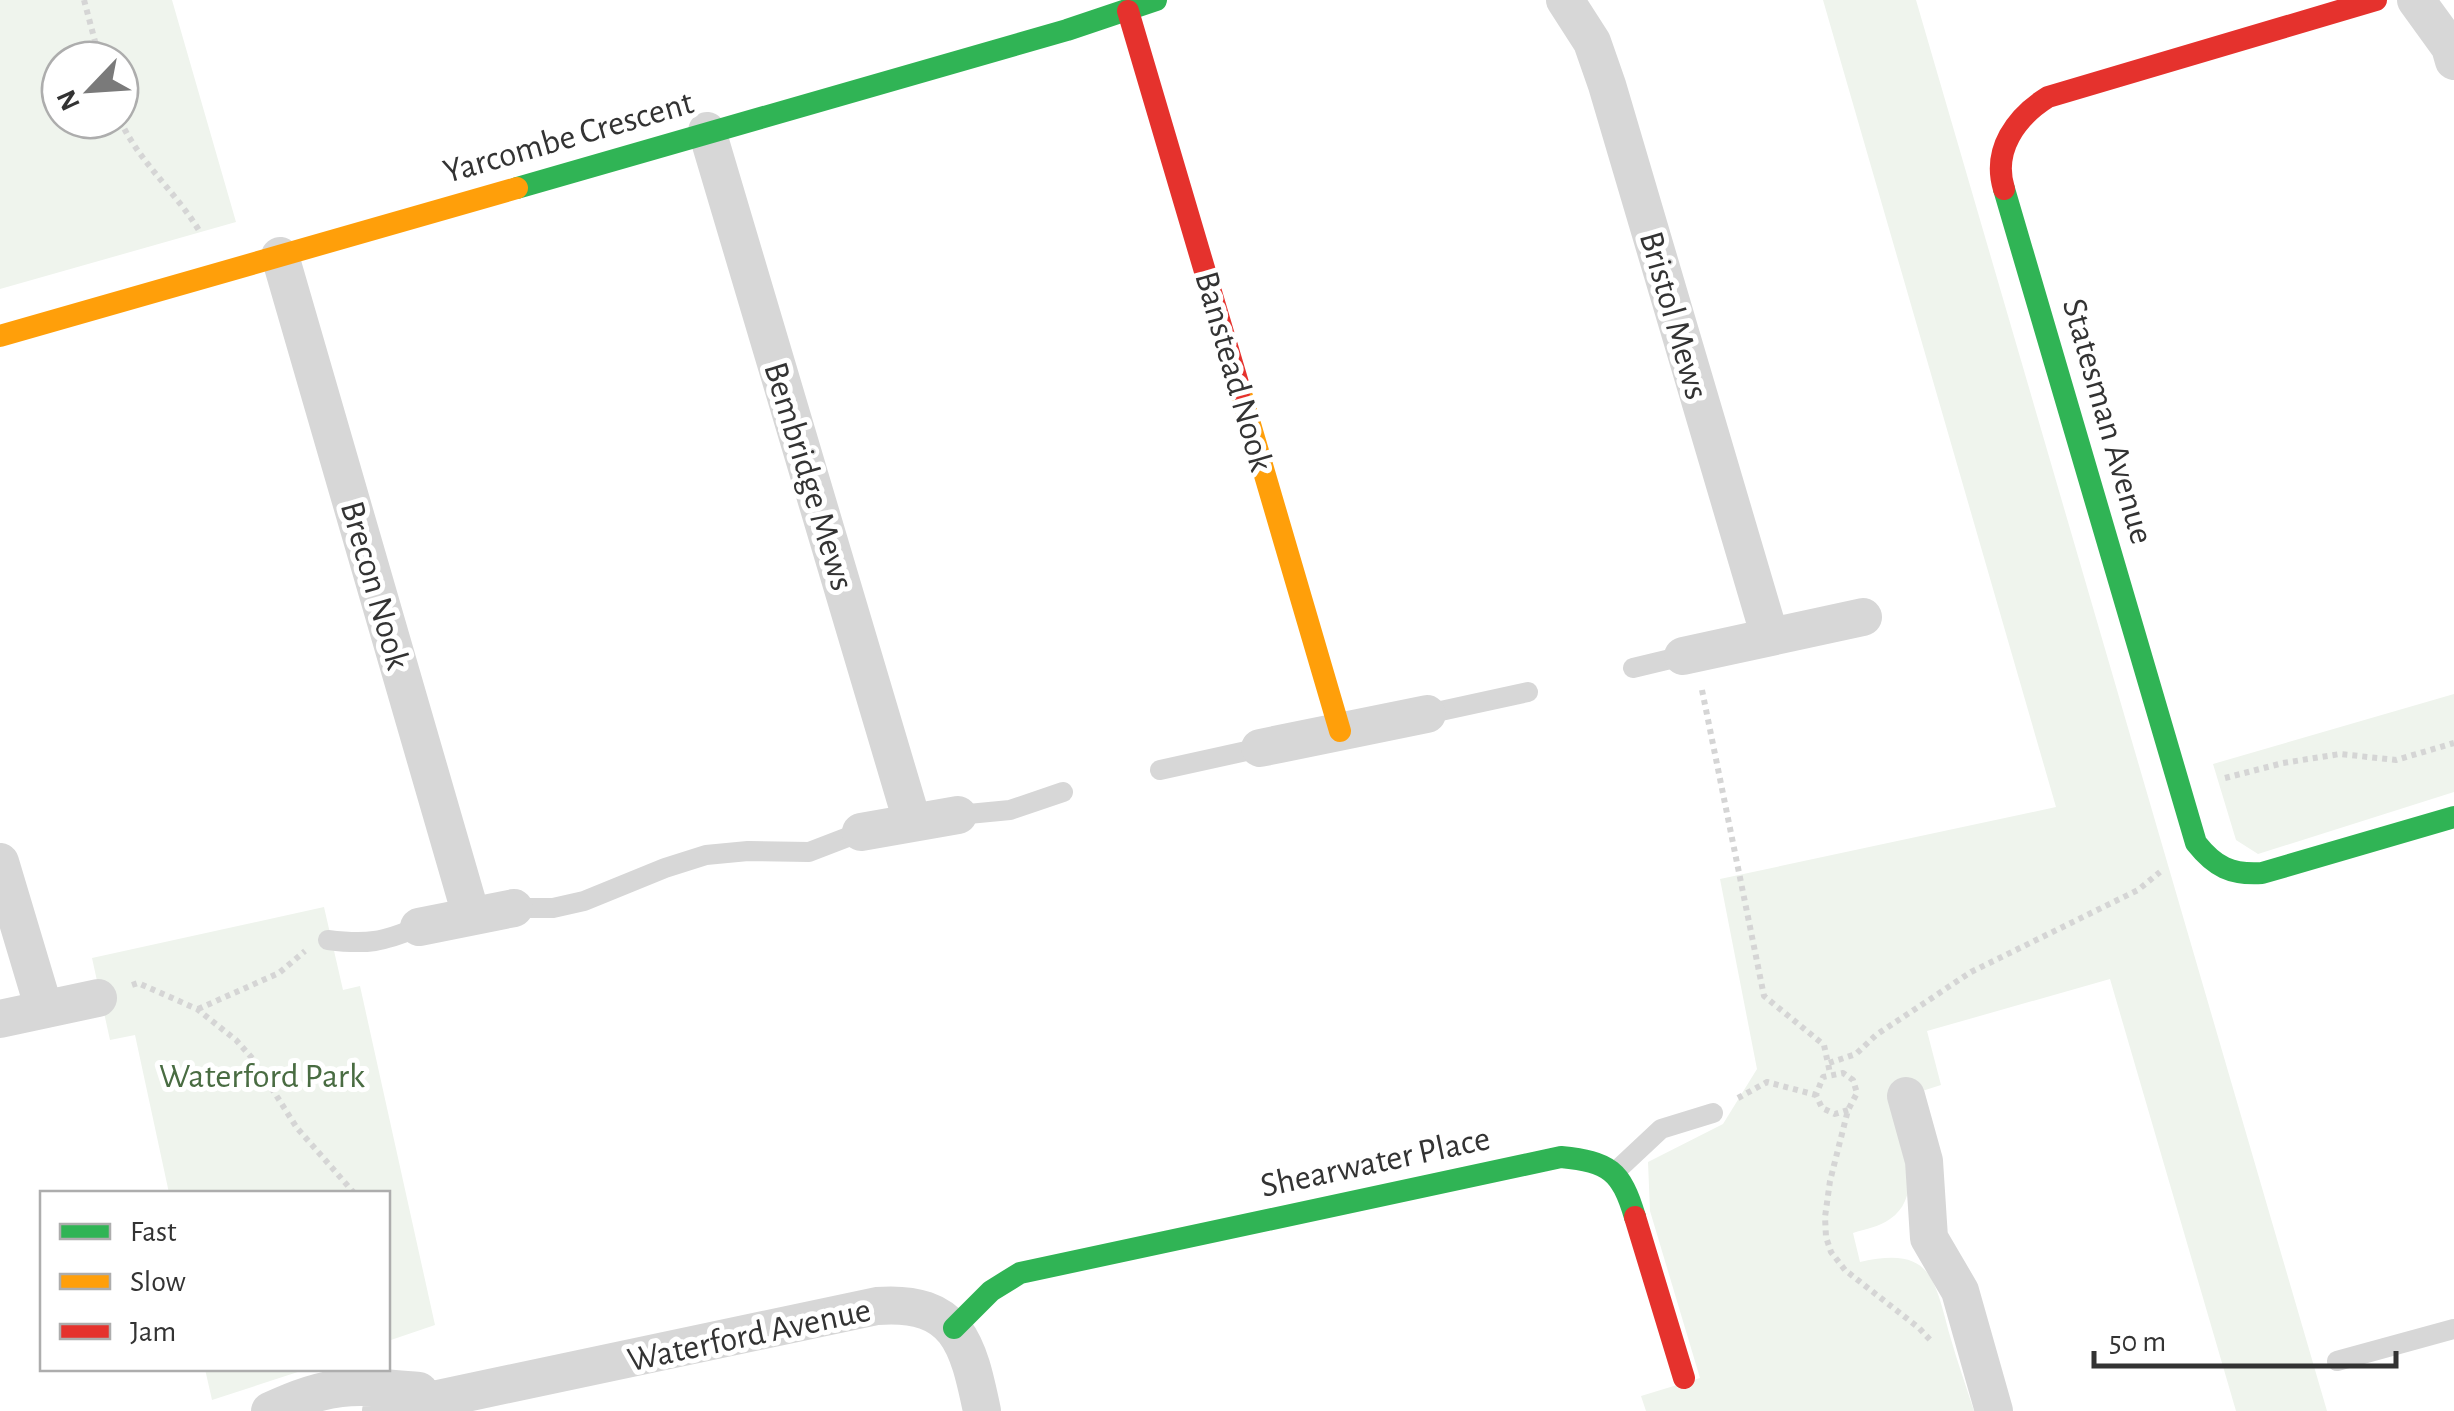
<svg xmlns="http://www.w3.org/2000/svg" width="2454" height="1411" font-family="'Alegreya Sans',sans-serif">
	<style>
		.green { fill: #eff4ed; fill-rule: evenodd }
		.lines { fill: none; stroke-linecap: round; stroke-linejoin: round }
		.path { stroke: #d5d5d5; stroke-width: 6; stroke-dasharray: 5 5; stroke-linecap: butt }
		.lane { stroke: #d7d7d7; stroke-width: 20 }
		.street { stroke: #d7d7d7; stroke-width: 38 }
		.fast { stroke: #30b455; stroke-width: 22 }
		.slow { stroke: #ff9f0a; stroke-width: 22 }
		.jam { stroke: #e5322d; stroke-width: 22 }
		.labels { text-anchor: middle; stroke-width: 10; stroke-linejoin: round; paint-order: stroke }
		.street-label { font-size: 35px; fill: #333; stroke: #fff }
		.park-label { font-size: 35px; fill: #496c42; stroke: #fff }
	</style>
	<rect width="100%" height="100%" fill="#fff"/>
	<!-- green -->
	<path class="green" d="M0,0H172L236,222L0,289ZM120,60V120H60V60Z
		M1823,0H1916L2327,1411H2236L2110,979L1927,1031L1941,1085L1891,1101C1901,1135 1927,1194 1890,1219C1879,1227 1865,1229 1853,1233L1860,1262C1931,1246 1934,1277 1950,1336C1957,1361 1966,1386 1974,1411H1646L1641,1396L1700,1378L1650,1211L1648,1162L1723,1124L1757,1069L1720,879L2056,807Z
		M2454,694V792L2258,854L2236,840L2213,764Z
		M324,907L343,990L360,986L435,1325L388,1341V1194L169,1193L135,1035L110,1040L92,958Z
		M205,1369V1368L307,1369L212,1400Z"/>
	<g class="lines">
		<!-- path -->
		<path class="path" d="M84,0L100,60
			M120,120C139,162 176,192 200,232
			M1702,690L1764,996L1824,1045L1830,1073
			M2225,778L2283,763L2340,754L2396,760L2454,743
			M132,985L138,983L197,1009L236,1040L253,1059L297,1128L355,1194
			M198,1009L279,973L305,951
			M1829,1063L1856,1054L1876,1035L1971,972L2138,890L2160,872
			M1738,1098L1767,1082L1816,1095
			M1848,1110L1835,1114L1822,1108L1816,1095L1823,1077L1843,1073L1853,1080L1857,1093L1848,1110L1830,1181L1825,1217L1826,1237L1831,1252L1845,1270L1919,1328L1933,1343"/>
		<!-- lane -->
		<path class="lane" d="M1633,668L1683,656
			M1427,714L1528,692
			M1160,770L1260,748
			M958,815L1010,810L1063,792
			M514,908H553L584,901L665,868L706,855L748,851L809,852L861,832
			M328,940C368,945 382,942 419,927
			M1614,1173L1661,1129L1713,1113
			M2337,1361L2454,1329"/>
		<!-- street -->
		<path class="street" d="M1565,0L1592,42L1607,85L1770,637
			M2416,0L2450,47L2454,61
			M707,131L912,821
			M280,256L471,915
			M1683,656L1863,617
			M1260,748L1427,714
			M861,832L958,815
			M0,862L44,1009
			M419,927L514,908
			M0,1019L98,998
			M1906,1096L1924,1161L1929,1238L1960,1291L1994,1411
			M270,1411C331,1382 353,1385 419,1391
			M381,1411L877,1306C958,1300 968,1344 982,1411"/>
		<!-- fast -->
		<path class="fast" d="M517,188L1067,30L1156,0
			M2004,189L2196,843C2215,867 2231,875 2262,873L2454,817
			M954,1328L991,1291L1020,1273L1561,1157C1609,1162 1621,1170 1635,1217"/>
		<!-- slow -->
		<path class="slow" d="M0,336L517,188
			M1240,390L1340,731"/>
		<!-- jam -->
		<path class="jam" d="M1128,11L1240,390
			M2004,189C1992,150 2016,117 2048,97L2376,0
			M1635,1217L1684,1378"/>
	</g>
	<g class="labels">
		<!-- street labels -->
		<g class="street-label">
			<text transform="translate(568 136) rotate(-16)" y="12">Yarcombe Crescent</text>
			<text transform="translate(1675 315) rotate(74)" y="12">Bristol Mews</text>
			<text transform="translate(1235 371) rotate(74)" y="12">Banstead Nook</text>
			<text transform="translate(2109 421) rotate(74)" y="12">Statesman Avenue</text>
			<text transform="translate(810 476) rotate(73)" y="12">Bembridge Mews</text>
			<text transform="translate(376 585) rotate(74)" y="12">Brecon Nook</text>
			<text transform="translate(1375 1161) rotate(-12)" y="12">Shearwater Place</text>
			<text transform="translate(749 1334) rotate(-12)" y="12">Waterford Avenue</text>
		</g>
		<!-- park labels -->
		<g class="park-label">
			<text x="262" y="1087">Waterford Park</text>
		</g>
	</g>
	<!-- legend -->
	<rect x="40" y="1191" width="350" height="180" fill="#ffffff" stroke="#adadad" stroke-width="2.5"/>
	<rect x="60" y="1224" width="50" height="15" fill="#30b455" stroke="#adadad" stroke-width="2.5"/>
	<text x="130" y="1241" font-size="30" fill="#333333">Fast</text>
	<rect x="60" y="1274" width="50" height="15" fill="#ff9f0a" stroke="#adadad" stroke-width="2.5"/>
	<text x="130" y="1291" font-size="30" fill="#333333">Slow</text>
	<rect x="60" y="1324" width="50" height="15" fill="#e5322d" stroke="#adadad" stroke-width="2.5"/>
	<text x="130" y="1341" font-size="30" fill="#333333">Jam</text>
	<!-- north arrow -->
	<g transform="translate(90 90) rotate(245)"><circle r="48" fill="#ffffff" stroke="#adadad" stroke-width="2.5"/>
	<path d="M0-8L18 38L0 25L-18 38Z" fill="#7a7a7a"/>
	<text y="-15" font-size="28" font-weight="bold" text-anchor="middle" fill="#333333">N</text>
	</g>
	<!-- scale -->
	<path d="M2094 1351v15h302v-15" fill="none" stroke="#333333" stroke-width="5"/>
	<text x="2109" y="1351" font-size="30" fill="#333333" stroke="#ffffff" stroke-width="8" paint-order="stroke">50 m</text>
</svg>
